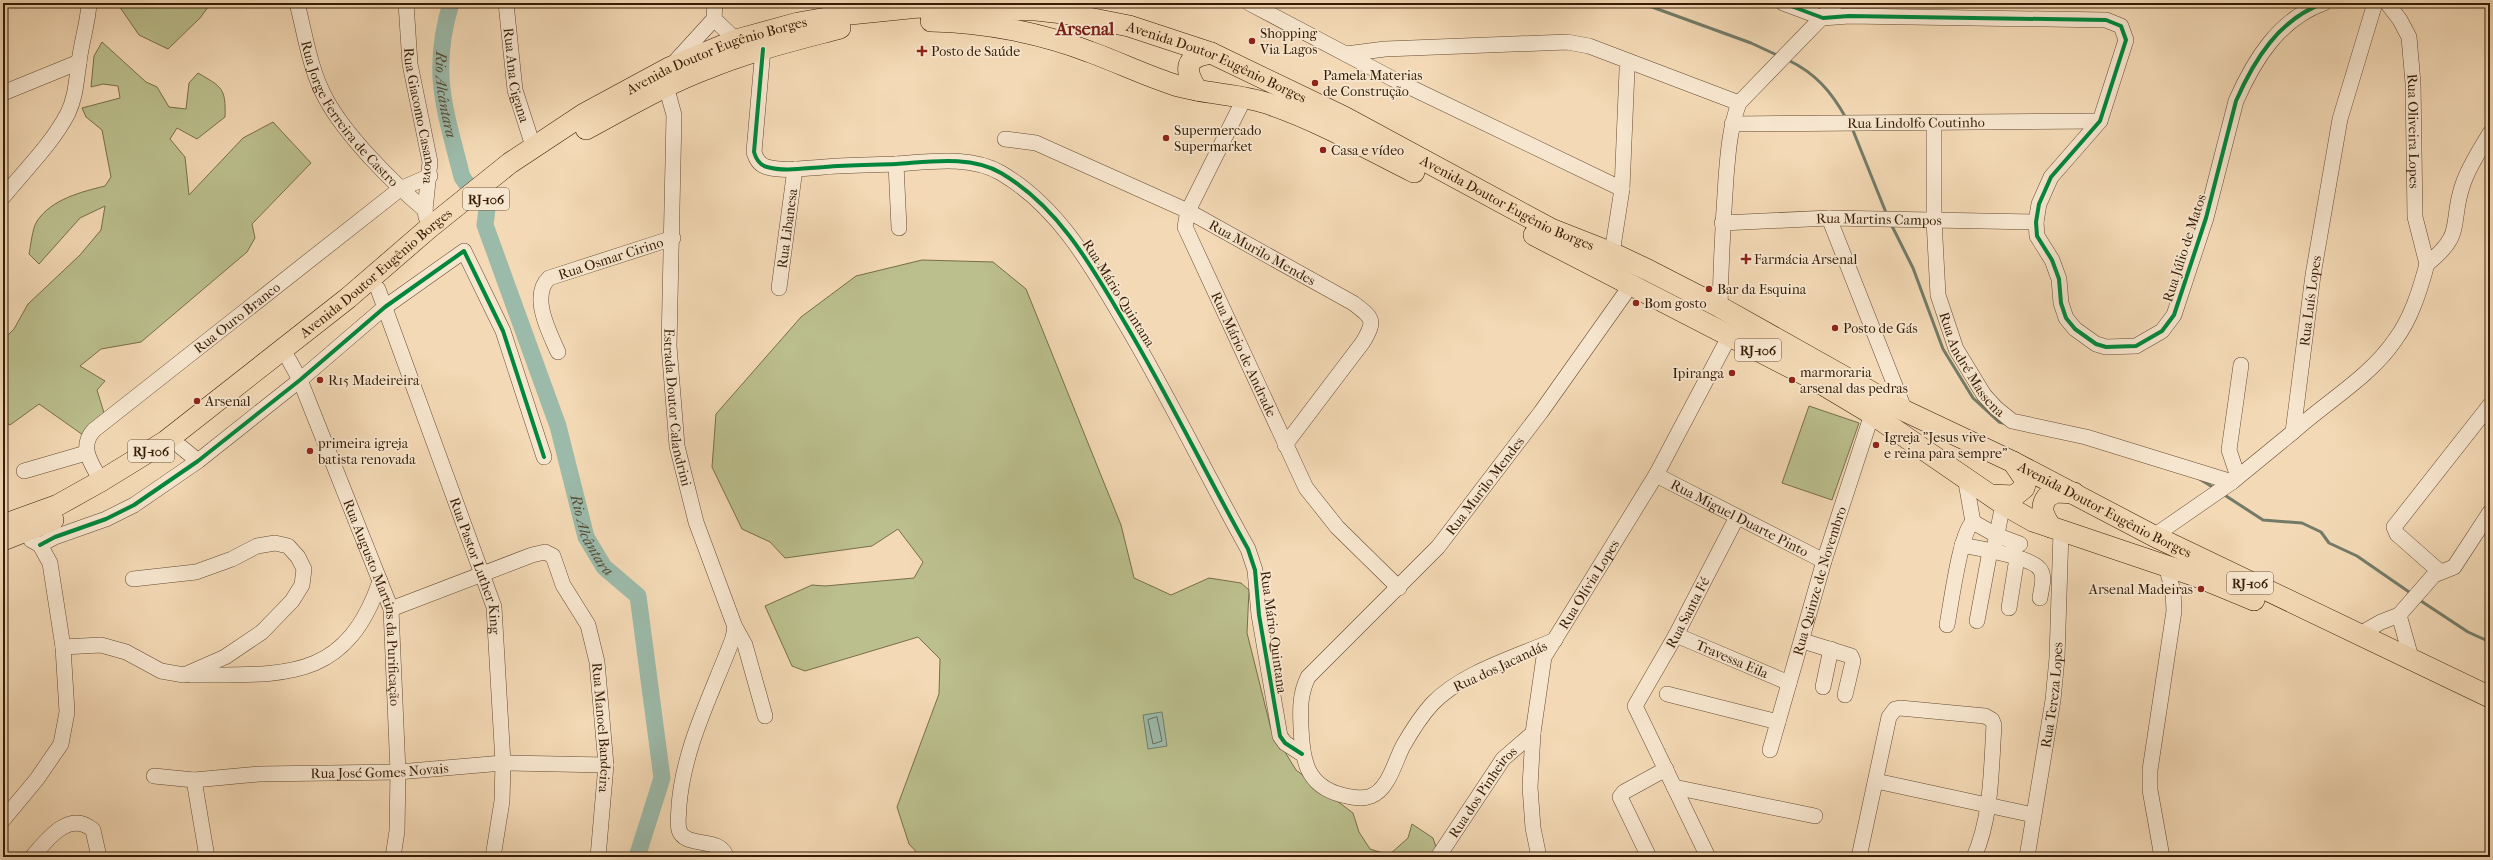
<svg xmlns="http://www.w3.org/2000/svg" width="2493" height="860" font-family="'IM FELL French Canon',serif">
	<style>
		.green { fill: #bbbf8d; stroke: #786e48 }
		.water { fill: #9cbaaa; stroke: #737b68 }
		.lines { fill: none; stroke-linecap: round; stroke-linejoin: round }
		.shore { stroke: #696b57; stroke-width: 1 }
		.stream { stroke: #737b68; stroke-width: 3 }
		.river { stroke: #9cbaaa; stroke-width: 17 }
		.minor-casing { stroke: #654b30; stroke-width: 16 }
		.highway-casing { stroke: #361c04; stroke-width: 22 }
		.minor { stroke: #f7e6cf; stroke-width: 15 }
		.highway { stroke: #f3d9b5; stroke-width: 21 }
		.cycleway-casing { stroke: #f7e6cf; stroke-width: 6 }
		.cycleway { stroke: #00873e; stroke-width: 4 }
		.poi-dot { fill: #8f2418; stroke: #f7e6cf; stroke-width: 1.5 }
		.labels { text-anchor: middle; stroke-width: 3.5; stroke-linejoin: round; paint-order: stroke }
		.shield { fill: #f7e6cf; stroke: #705941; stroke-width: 1 }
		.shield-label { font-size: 13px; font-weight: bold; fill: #361c04 }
		.poi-label { font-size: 14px; fill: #361c04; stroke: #f7e6cf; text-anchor: start }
		.street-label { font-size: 14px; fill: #361c04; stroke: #f7e6cf }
		.water-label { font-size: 15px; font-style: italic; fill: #554b36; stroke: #f7e6cf }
		.district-label { font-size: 18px; font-weight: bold; fill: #7a1f14; stroke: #f7e6cf }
	</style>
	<rect width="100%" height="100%" fill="#f3d9b5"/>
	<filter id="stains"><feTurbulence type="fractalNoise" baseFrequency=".005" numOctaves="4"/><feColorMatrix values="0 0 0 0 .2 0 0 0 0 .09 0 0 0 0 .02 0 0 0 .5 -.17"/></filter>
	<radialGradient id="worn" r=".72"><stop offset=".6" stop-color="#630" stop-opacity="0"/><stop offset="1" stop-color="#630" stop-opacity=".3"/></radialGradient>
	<!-- green -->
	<path class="green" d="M117,3H211L200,18L168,49L139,35Z
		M102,42L146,82L157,87L169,107L186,109L189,83L198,73C222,87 226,88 225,117L197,139L177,128L170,139L185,157L189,195L243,138L273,122L311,163L252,224L255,238L247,252L141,342L101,349L80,366L105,381L97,390L105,416L83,435L39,404L10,425L3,421V340L14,329L28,304L80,255L101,230L105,206L80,218L39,264L29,254C31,245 32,229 37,221C52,199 81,192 105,186L111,177L102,130L86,117L82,108L120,98L118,86L103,84L91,87L94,56Z
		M922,260L993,262L1026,289L1121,525L1134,578L1171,595L1209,578L1241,583L1249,590L1247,633L1271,729L1296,770L1353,813L1359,832L1370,849L1389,855L1408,838L1412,824L1433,838L1437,850L1433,857H921L909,844L897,807L939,694L940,659L918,637L805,671L792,666L765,606L812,585L825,586L914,578L923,562L898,529L872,546L785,558L770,542L742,529L712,467L716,414L801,317L856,276Z
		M1809,406L1859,423L1832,500L1782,483Z"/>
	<!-- water -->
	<path class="water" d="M1162,712L1167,746L1148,749L1143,715Z"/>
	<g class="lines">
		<!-- shore -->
		<path class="shore" d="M1157,717L1162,741L1153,744L1148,720Z"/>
		<!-- stream -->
		<path class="stream" d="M1641,3L1751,43L1779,56
			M1788,60C1815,73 1831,91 1846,118
			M1852,128L1887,215
			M1891,224L1913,268L1943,349L1973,398L1999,422L2007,424
			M2198,478L2214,488
			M2223,494L2263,520L2302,523L2321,532L2329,543L2357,556L2412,594
			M2418,599L2468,632L2490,642"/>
		<!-- river -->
		<g class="river">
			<path id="s1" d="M451,3C430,73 445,109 462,177L467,184"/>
			<path id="s2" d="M487,209L485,225L558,426L586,537L604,567L638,596L662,778L637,857"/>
		</g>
		<!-- minor casing -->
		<g class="minor-casing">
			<g id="minor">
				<path id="s3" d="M297,3C305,34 310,70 326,99C346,136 392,182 425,210"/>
				<path id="s4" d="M406,3L410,64L430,162L425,210L426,217"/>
				<path id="s5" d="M506,3L515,90L533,146"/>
				<path d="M1249,3L1393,79L1622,189"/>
				<path d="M1783,3L1823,18L1849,16L2106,20L2121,26L2126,40L2100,121L2051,177L2039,204L2036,222L2037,236L2052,260L2059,279L2061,303L2066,318L2075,329L2096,344L2106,347L2136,346L2162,331L2174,315L2206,218L2236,101C2254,60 2279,19 2324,3"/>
				<path id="s6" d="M2387,3L2400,20L2409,37L2413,83L2415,217L2427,264C2466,233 2449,224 2463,184C2469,166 2480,150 2490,133"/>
				<path d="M714,19L736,40"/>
				<path d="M763,49L754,152C756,159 759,165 767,167C784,172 806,168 824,167C848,165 872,165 896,164C929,162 970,155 1001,173C1059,207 1092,267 1125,323C1169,397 1206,474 1248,549L1255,570L1259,615L1280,736L1285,743L1302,754"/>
				<path d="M1346,54L1385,49L1567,42L1589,46L1739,103"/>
				<path d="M673,64L714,19L715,3"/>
				<path id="s7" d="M666,86L674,115L669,346L677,446L696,522L735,627L745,645L765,716"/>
				<path d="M3,93L79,62"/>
				<path id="s8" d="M1245,97L1188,211L1185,227L1306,488L1337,527L1399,588"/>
				<path id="s9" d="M1934,122V220L1938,295L1956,349L1984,395L1996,408L2012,421L2086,437L2232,482"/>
				<path id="s10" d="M1732,124L2100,121"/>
				<path id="s11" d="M1005,139L1036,143L1188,211L1353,303C1373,318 1376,320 1363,342L1285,445"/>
				<path d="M896,164L899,228"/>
				<path d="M3,197C25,170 52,144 68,113C76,96 76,81 79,63C81,42 88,24 89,3"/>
				<path d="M1829,218L1905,411"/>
				<path id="s12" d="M1722,223L1829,218L2036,222"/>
				<path d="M1612,253L1622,189L1627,70L1630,62"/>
				<path id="s13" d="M779,288L795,169"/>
				<path id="s14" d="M378,289L494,607L503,763L502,801L493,857"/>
				<path d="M1720,307C1721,264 1723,221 1726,178C1728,152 1730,127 1739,103L1836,3"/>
				<path id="s15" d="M558,352C549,332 530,296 549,278L673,238"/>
				<path id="s16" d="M289,360L300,380L391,609L398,772L397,831L393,857"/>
				<path d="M2293,432C2326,402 2370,377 2395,340C2411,319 2420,290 2427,264"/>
				<path d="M181,447L198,461"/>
				<path d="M24,471L86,453"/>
				<path id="s17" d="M1656,475L1824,561"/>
				<path d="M1965,477L1973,522"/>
				<path d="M2238,477L2229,450L2241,365"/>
				<path id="s18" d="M101,481C92,464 78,447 94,430L400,189L430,176"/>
				<path id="s19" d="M2154,536L2232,482L2293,432L2313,275L2340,119L2375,3"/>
				<path d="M1995,544L2003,504"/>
				<path d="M40,545L55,537L106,519L134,505L198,461L300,380L385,307L464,251L503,331L544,457"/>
				<path d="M1962,545C1977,548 2035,557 2041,571C2045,578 2041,590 2040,598"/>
				<path d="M2439,571L2397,534L2394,527L2490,405"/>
				<path d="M2009,608L2017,558"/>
				<path id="s20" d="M391,609L532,555L545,552L553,556L563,585L588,625L597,662L606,765L598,857"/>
				<path d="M2399,615L2412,661"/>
				<path d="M1977,621L1990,551"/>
				<path d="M1947,625C1951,605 1960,532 1973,522L1996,535L2020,544"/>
				<path id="s21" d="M1676,635L1789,683"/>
				<path d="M2358,635L2381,622L2399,615L2434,575L2454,567L2490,512"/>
				<path id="s22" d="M1555,640C1516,657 1461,673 1432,704C1421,716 1411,732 1403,746C1395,761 1389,789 1371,796C1362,800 1351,797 1342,795C1306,786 1302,759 1301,727C1300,708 1300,694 1308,677L1438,547L1541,412L1631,285"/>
				<path d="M1803,641L1851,656L1853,661L1845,695"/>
				<path d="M63,647L101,645L126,652L161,671L184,675L225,657L262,632L292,601L302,585L304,569L298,557L288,546L275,543L257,546L232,559L196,572L133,579"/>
				<path d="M190,675C282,674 345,684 380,581"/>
				<path d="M1823,687L1831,649"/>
				<path d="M1667,694L1778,722"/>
				<path id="s23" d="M1770,750L1824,561L1872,414"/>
				<path id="s24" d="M154,776L194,780L259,774L398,772L503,763L606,765"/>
				<path d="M194,780L207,857"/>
				<path d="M1876,781L2033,815"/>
				<path d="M1674,787L1815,816"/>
				<path d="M3,820L37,779L61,744L67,712L63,647L50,563L40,545L31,540"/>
				<path d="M32,857C46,841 69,809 93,830L99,857"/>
				<path d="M726,857C722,836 685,849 679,830C677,822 679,813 679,805C684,746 712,694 733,638L735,627"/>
				<path id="s25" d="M1438,857L1503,759L1533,733"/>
				<path id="s26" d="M1539,857L1533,828L1530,787L1533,733L1544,657L1656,475L1730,335"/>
				<path d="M1649,857L1620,797L1624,792L1666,769"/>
				<path id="s27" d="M1708,857L1635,706L1676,635L1737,517"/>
				<path d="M1859,857L1889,717L1895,709L1900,708L1985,716L1992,720L1994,725C1991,770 1992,816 1974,857"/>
				<path id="s28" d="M2027,857L2053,700L2057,658L2061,531"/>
				<path d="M2162,857L2150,790V770L2174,611L2173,591L2166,566"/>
			</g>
		</g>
		<!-- highway casing -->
		<g class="highway-casing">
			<g id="highway">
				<path d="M931,21C984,22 1041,33 1090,52C1118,62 1144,75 1172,84C1204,95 1240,93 1272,105C1321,122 1368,149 1414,172"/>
				<path d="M1197,90C1184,70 1184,57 1211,53"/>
				<path d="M586,129C625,108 664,85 706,69C749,51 795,40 840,28"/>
				<path d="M1534,235L1817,381L1872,414L2003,504L2033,521L2196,576L2254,600"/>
				<path d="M1991,495L2014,496L2024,488L2026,481L2013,462"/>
				<path id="s29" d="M3,525L58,505L101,481L166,441L348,298L429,228L510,163L584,114L669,68L736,40L798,23L850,14L919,7L1036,10L1063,13L1129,26L1211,53L1344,117L1551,229L1612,253L1648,270L1720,307L1905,411L2013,462L2154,536L2490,697"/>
				<path d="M2051,527C2044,517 2039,508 2047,497L2056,492L2074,493"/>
				<path d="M3,540L53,520"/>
			</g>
		</g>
		<!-- minor -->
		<use href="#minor" class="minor"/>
		<!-- highway -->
		<use href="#highway" class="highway"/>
		<!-- cycleway casing -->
		<g class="cycleway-casing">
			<path id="cycleway" d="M1783,3L1823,18L1849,16L2106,20L2121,26L2126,40L2100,121L2051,177L2039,204L2036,222L2037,236L2052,260L2059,279L2061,303L2066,318L2075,329L2096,344L2106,347L2136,346L2162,331L2174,315L2206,218L2236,101C2254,60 2279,19 2324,3
				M763,49L754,152C756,159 759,165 767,167C784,172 806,168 824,167C848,165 872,165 896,164C929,162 970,155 1001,173C1059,207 1092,267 1125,323C1169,397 1206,474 1248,549L1255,570L1259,615L1280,736L1285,743L1302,754
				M40,545L55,537L106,519L134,505L198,461L300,380L385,307L464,251L503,331L544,457"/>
		</g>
		<!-- cycleway -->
		<use href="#cycleway" class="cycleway"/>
	</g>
	<!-- markers -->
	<g class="poi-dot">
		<circle cx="1252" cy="41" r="4"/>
		<path d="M920 45h4v4h4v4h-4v4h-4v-4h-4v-4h4z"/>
		<circle cx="1315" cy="83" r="4"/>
		<circle cx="1166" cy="138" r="4"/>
		<circle cx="1323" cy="150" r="4"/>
		<path d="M1744 253h4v4h4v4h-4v4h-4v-4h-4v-4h4z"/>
		<circle cx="1709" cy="289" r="4"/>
		<circle cx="1636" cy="303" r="4"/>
		<circle cx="1835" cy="328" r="4"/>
		<circle cx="1732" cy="373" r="4"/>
		<circle cx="320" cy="380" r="4"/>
		<circle cx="1792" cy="380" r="4"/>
		<circle cx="197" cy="401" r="4"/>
		<circle cx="1876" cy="445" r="4"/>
		<circle cx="310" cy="451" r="4"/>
		<circle cx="2201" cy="589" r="4"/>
	</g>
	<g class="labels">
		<!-- shield labels -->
		<g class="shield">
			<rect x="463" y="188" width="46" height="22" rx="3"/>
			<rect x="1735" y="339" width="46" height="22" rx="3"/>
			<rect x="128" y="440" width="46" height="22" rx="3"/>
			<rect x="2227" y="572" width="46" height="22" rx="3"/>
		</g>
		<g class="shield-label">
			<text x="486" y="204">RJ-106</text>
			<text x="1758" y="355">RJ-106</text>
			<text x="151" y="456">RJ-106</text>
			<text x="2250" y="588">RJ-106</text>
		</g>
		<!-- poi labels -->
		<g class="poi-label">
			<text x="1260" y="38">Shopping<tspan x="1260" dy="16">Via Lagos</tspan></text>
			<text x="931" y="56">Posto de Saúde</text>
			<text x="1323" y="80">Pamela Materias<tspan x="1323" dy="16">de Construção</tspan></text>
			<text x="1174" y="135">Supermercado<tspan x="1174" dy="16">Supermarket</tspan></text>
			<text x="1331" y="155">Casa e vídeo</text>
			<text x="1754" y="264">Farmácia Arsenal</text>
			<text x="1717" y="294">Bar da Esquina</text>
			<text x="1644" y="308">Bom gosto</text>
			<text x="1843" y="333">Posto de Gás</text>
			<text x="1800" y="377">marmoraria<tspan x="1800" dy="16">arsenal das pedras</tspan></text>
			<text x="1724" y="378" text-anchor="end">Ipiranga</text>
			<text x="328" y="385">R15 Madeireira</text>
			<text x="205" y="406">Arsenal</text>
			<text x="1884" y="442">Igreja "Jesus vive<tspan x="1884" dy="16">e reina para sempre"</tspan></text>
			<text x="318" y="448">primeira igreja<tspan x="318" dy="16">batista renovada</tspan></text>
			<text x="2193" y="594" text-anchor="end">Arsenal Madeiras</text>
		</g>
		<!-- street labels -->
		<g class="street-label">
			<text dy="5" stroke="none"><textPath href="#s29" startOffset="861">Avenida Doutor Eugênio Borges</textPath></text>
			<text dy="5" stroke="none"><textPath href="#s29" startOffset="1377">Avenida Doutor Eugênio Borges</textPath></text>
			<text dy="5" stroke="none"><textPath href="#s5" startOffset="73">Rua Ana Cigana</textPath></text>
			<text dy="5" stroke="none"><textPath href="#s3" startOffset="125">Rua Jorge Ferreira de Castro</textPath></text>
			<text dy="5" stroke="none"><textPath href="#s4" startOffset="114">Rua Giacomo Casanova</textPath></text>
			<text dy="5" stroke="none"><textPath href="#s10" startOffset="184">Rua Lindolfo Coutinho</textPath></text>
			<text dy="5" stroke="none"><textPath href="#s6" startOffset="135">Rua Oliveira Lopes</textPath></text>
			<text dy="5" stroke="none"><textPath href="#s29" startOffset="1701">Avenida Doutor Eugênio Borges</textPath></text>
			<text dy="5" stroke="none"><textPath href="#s12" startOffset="157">Rua Martins Campos</textPath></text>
			<text dy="5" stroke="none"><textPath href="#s13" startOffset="60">Rua Libanesa</textPath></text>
			<text transform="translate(2184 248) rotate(-72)" y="5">Rua Júlio de Matos</text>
			<text dy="5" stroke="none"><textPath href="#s11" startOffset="283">Rua Murilo Mendes</textPath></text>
			<text dy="5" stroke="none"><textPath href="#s15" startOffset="144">Rua Osmar Cirino</textPath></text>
			<text dy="5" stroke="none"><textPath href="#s29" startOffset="453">Avenida Doutor Eugênio Borges</textPath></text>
			<text transform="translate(1119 293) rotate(58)" y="5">Rua Mário Quintana</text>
			<text dy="5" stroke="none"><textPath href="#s19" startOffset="306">Rua Luís Lopes</textPath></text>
			<text dy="5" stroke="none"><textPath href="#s18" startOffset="238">Rua Ouro Branco</textPath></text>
			<text dy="5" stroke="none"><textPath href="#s8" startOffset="284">Rua Mário de Andrade</textPath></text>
			<text dy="5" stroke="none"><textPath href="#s9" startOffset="251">Rua André Massena</textPath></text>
			<text dy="5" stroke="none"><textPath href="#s7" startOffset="323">Estrada Doutor Calandrini</textPath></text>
			<text dy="5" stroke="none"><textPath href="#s22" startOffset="680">Rua Murilo Mendes</textPath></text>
			<text dy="5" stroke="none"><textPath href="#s29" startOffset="2373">Avenida Doutor Eugênio Borges</textPath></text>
			<text dy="5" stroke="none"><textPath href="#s17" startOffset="94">Rua Miguel Duarte Pinto</textPath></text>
			<text dy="5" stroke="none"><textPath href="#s14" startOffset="294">Rua Pastor Luther King</textPath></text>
			<text dy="5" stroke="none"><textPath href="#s23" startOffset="176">Rua Quinze de Novembro</textPath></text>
			<text dy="5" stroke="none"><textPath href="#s26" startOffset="287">Rua Olívia Lopes</textPath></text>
			<text dy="5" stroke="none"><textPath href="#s16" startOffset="259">Rua Augusto Martins da Purificação</textPath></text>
			<text dy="5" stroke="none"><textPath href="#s27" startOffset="275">Rua Santa Fé</textPath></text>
			<text transform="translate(1274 632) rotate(82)" y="5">Rua Mário Quintana</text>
			<text dy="5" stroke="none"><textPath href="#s21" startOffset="61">Travessa Eila</textPath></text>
			<text transform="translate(1500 666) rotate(-25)" y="5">Rua dos Jacandás</text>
			<text dy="5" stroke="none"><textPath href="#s28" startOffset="164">Rua Tereza Lopes</textPath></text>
			<text dy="5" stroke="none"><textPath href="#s20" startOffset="355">Rua Manoel Bandeira</textPath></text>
			<text dy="5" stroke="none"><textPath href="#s24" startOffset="226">Rua José Gomes Novais</textPath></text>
			<text dy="5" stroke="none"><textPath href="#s25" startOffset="79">Rua dos Pinheiros</textPath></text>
		</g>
		<!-- water labels -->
		<g class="water-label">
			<text dy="5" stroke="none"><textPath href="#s1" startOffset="93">Rio Alcântara</textPath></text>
			<text dy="5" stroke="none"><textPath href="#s2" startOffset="345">Rio Alcântara</textPath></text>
		</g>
		<!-- district labels -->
		<g class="district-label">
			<text x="1085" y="35">Arsenal</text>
		</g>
	</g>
	<!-- margin -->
	<rect width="2493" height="860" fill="none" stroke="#f3d9b5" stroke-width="16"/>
	<rect x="4" y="4" width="2485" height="852" fill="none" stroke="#361c04" stroke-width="2"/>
	<rect x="8" y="8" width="2477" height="844" fill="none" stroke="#361c04"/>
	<rect width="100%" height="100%" filter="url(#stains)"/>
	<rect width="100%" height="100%" fill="url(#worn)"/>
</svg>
